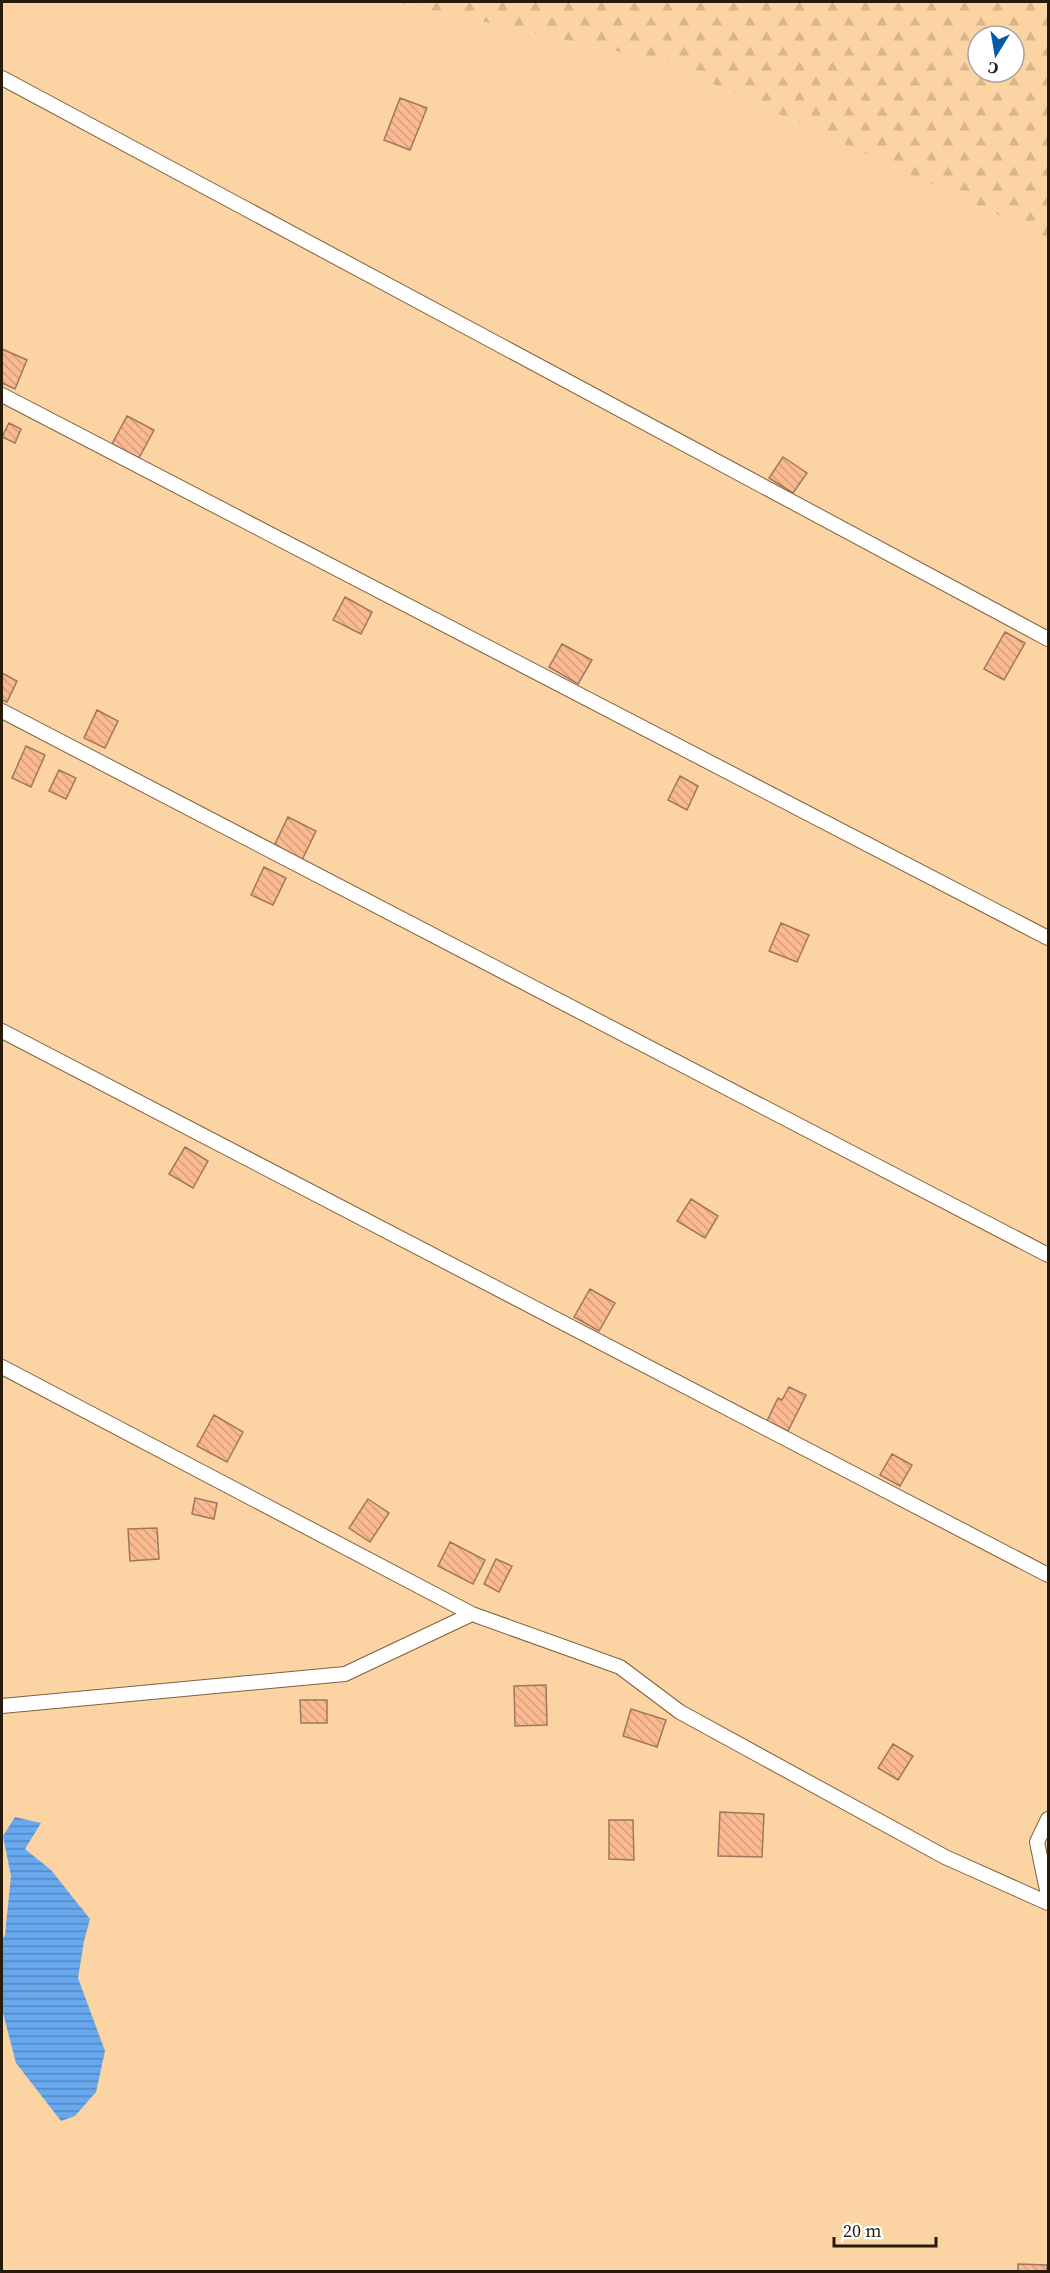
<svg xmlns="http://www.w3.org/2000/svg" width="1050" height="2273" font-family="'Source Serif 4',serif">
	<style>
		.forest { fill: url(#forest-firs); fill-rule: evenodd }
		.garden { fill: #fcd3a2 }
		.water { fill: url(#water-rules) }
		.building { fill: url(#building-back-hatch); stroke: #a0775e; stroke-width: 1.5 }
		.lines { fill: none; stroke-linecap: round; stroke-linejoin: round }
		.service-casing { stroke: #7f623e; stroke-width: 16 }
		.service { stroke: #fff; stroke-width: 14 }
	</style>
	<defs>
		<pattern id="forest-firs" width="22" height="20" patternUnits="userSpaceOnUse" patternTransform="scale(1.5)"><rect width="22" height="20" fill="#fcd3a2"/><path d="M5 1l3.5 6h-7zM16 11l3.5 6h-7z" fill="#d8b58a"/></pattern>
		<pattern id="water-rules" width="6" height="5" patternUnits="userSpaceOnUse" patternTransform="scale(1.5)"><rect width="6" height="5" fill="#67a8ef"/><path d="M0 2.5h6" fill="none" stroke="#5588c0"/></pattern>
		<pattern id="building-back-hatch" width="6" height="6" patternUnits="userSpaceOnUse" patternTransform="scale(1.5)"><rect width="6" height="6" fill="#fbb991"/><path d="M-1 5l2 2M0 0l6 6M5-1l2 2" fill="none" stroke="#d79e7c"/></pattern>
	</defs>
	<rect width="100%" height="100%" fill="#fbe7cf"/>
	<!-- forest -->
	<path class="forest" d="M394,2H1048V238L665,62ZM978,36H1014V72H978Z"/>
	<!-- garden -->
	<path class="garden" d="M2,2H394L665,62L1048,238V2271L2,2272Z"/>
	<!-- water -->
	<path class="water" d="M15,1817L41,1823L25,1849L51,1870L90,1919L84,1941L78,1978L105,2051L96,2092L75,2116L61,2121L16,2063L2,2009V1941L5,1935L11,1876L3,1836Z"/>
	<!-- building -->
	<path class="building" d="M400,98L427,108L410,150L384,140Z
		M2,349L27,360L15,389L2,383Z
		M127,416L154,430L139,458L112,444Z
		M9,423L21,429L15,443L2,437Z
		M783,457L807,473L793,493L769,478Z
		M345,597L372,612L361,634L333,620Z
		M1005,632L1025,643L1004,680L984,669Z
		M562,644L592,660L578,684L549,667Z
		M2,673L17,681L7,702L2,700Z
		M97,710L118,721L105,748L84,738Z
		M26,746L45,755L31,787L12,778Z
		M59,770L76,778L66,799L49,791Z
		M680,776L698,786L687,810L668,800Z
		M288,817L316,831L302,860L274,846Z
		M264,867L286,878L273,905L251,895Z
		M781,923L809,935L797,962L769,951Z
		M185,1147L208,1161L193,1188L169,1174Z
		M691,1199L718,1216L705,1238L677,1221Z
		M590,1289L615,1303L599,1331L574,1317Z
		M789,1387L806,1395L788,1431L767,1421L778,1398L782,1400Z
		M214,1415L243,1432L227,1462L197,1446Z
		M892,1454L912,1465L900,1486L880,1475Z
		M195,1498L217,1503L214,1519L192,1514Z
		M368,1499L389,1513L370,1542L349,1528Z
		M157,1528L159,1559L130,1561L128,1529Z
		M450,1542L485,1560L473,1584L438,1566Z
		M496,1559L512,1566L499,1592L484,1584Z
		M546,1685L547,1725L515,1726L514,1686Z
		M300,1700H327V1723H301Z
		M631,1709L666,1720L657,1747L623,1736Z
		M893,1744L913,1756L898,1780L878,1768Z
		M720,1812L764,1814L762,1857L718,1856Z
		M609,1820H633L634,1860L609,1859Z
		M1018,2264L1047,2265V2272H1018Z"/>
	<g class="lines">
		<!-- service casing -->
		<g class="service-casing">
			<path id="service" d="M2,78L1048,639
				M2,395L1048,938
				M2,711L1048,1255
				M2,1031L1048,1575
				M2,1367L472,1614L620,1667L680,1712L945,1857L1048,1903
				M2,1706L345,1674L472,1614
				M1048,1819L1037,1842L1048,1895"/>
		</g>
		<!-- service -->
		<use href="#service" class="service"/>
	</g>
	<!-- border -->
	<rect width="1050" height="2273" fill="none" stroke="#271b0c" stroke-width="6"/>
	<!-- north arrow -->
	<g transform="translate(996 54) rotate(191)"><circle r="28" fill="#ffffff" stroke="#a9a49e" stroke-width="1.5"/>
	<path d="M0-4.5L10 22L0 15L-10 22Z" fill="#005ca9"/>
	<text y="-9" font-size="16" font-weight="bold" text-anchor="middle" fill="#271b0c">С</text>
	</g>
	<!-- scale -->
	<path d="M834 2237v9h102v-9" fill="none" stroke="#271b0c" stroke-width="3"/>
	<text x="843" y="2237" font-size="18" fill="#271b0c" stroke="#ffffff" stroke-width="4.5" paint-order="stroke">20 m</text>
</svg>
